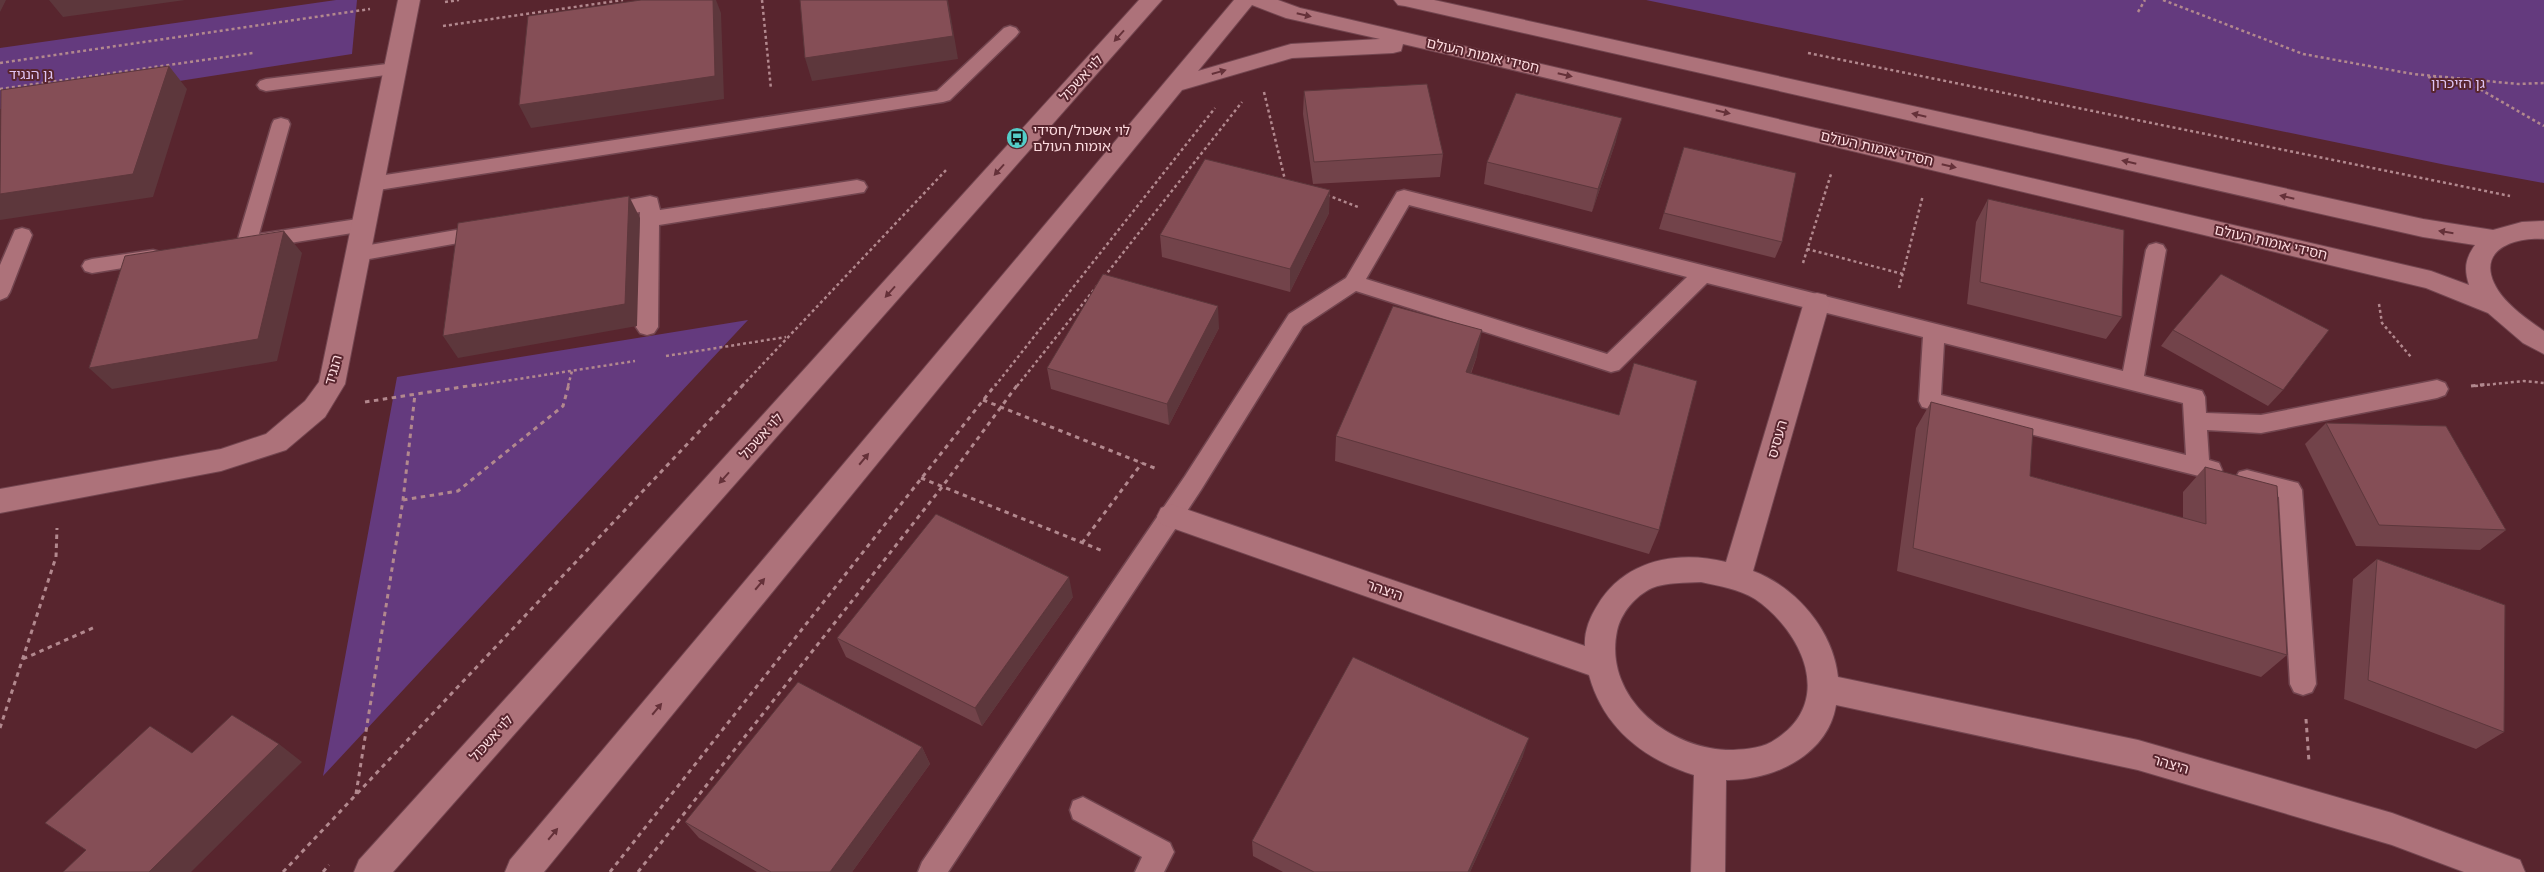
<svg xmlns="http://www.w3.org/2000/svg" width="2544" height="872" font-family="'Golos Text','Noto Sans Hebrew',sans-serif">
	<style>
		.green { fill: #643a7e }
		.lines { fill: none; stroke-linecap: round; stroke-linejoin: round }
		.lane-casing { stroke: #72454f; stroke-width: 3 }
		.street-casing { stroke: #72454f; stroke-width: 2 }
		.secondary-casing { stroke: #72454f; stroke-width: 2 }
		.path-far1 { stroke: #b2888e; stroke-width: 2.5; stroke-dasharray: 3 3; stroke-linecap: butt }
		.path { stroke: #b2888e; stroke-width: 3; stroke-dasharray: 4.5 4.5; stroke-linecap: butt }
		.lane { fill: #ad727a; fill-rule: evenodd }
		.street { fill: #ad727a; fill-rule: evenodd }
		.secondary { fill: #ad727a; fill-rule: evenodd }
		.wall { fill: #72434a }
		.shaded-wall { fill: #5d373c }
		.building { fill: #854e56; stroke: #5d373c }
		.oneway { fill: #653139 }
		.labels { text-anchor: middle; stroke-width: 4; stroke-linejoin: round; paint-order: stroke }
		.street-label { font-size: 14px; fill: #fedce0; stroke: #58252e }
		.park-label { font-size: 14px; fill: #e0c5f4; stroke: #58252e }
		.poi-label { font-size: 14px; fill: #fedce0; stroke: #58252e; text-anchor: start }
	</style>
	<rect width="100%" height="100%" fill="#58252e"/>
	<!-- green -->
	<path class="green" d="M336,0H357L352,54L0,109V48Z
		M1646,0H2544V183L2446,165Z
		M748,320L323,776L397,377Z"/>
	<g class="lines">
		<!-- lane casing -->
		<g class="lane-casing">
			<path id="lane" d="M1010,26L1016,28L1019,32L1016,36L950,100L943,102L372,191L365,189L362,184L365,179L372,177L937,91L1004,28Z
				M395,63L401,65L404,69L401,73L266,91L260,89L257,85L260,81L266,79Z
				M281,118L288,120L290,124L259,234L364,218L371,220L374,225L371,230L259,248L240,247L237,242L272,124L274,120Z
				M857,180L864,182L867,187L864,192L659,225L658,327L654,333L647,335L640,333L636,327L640,212L605,218L598,216L595,211L598,206L650,196L657,198L660,210Z
				M1404,190L2123,371L2146,250L2149,245L2156,243L2163,245L2166,250L2144,376L2202,391L2205,397L2206,413L2261,415L2437,380L2445,383L2448,389L2445,395L2437,398L2261,433L2207,430L2209,460L2219,463L2222,470L2219,477L2211,479L1922,407L1919,401L1923,337L1707,283L1619,370L1611,372L1356,291L1303,326L1201,490L948,872H918L922,862L1185,476L1289,314L1346,278L1397,192ZM1409,205L1687,277L1607,354L1366,279ZM1944,343L2183,403L2186,455L1941,395Z
				M485,225L492,227L495,232L492,237L358,261L351,259L348,254L351,249L358,247Z
				M22,228L29,230L32,235L10,292L7,297L0,300V265L15,230Z
				M153,250L160,252L163,257L160,262L92,273L85,271L82,266L85,261L92,259Z
				M2247,470L2298,483L2302,490L2316,684L2312,692L2303,695L2294,692L2290,684L2279,497L2239,486L2235,479L2239,472Z
				M1083,797L1170,843L1174,852L1164,872H1135L1142,857L1073,819L1070,810L1073,801Z"/>
		</g>
		<!-- street casing -->
		<g class="street-casing">
			<path id="street" d="M398,0H420L345,384L325,417L286,450L221,471L0,513V489L221,449L266,434L305,401L319,382Z
				M1817,293L1826,295L1830,302L1753,571C1796,587 1833,630 1838,677L2138,740L2392,813L2520,860L2525,872H2464L2392,845L2138,770L1836,705C1828,755 1773,781 1726,780L1725,872H1691L1694,775C1643,759 1603,727 1589,675L1161,524L1157,516L1161,508L1171,504L1585,646C1584,632 1590,617 1597,606C1624,560 1677,550 1726,562L1804,302L1808,295ZM1701,582C1719,586 1739,589 1755,599C1802,631 1835,701 1776,739C1764,748 1747,749 1733,750C1671,751 1603,698 1617,631C1621,613 1635,596 1652,588C1667,582 1685,583 1701,582Z"/>
		</g>
		<!-- secondary casing -->
		<g class="secondary-casing">
			<path id="secondary" d="M1139,0H1162L393,872H354L359,860Z
				M1234,0H1278L1300,8L2431,271L2469,285C2464,269 2465,259 2475,245L2423,237L1405,6L1398,5L1394,0H1434L2423,219L2493,230L2522,222L2544,221V239C2517,237 2478,248 2494,283C2503,303 2527,319 2544,331V354L2523,343L2488,313L2426,288L1446,54L1403,44L1401,51L1393,53L1292,58L1182,90L544,872H505L510,860ZM1252,5L1286,18L1380,39L1291,44L1198,71Z"/>
		</g>
		<!-- path-far1 -->
		<path class="path-far1" d="M762,0L771,89
			M2163,0L2303,54L2413,74L2518,84L2544,83
			M445,2L459,0
			M2138,12L2145,0
			M443,26L623,0
			M1808,53L2510,196
			M0,63L370,9
			M2428,77L2476,87L2544,126
			M0,89L253,53
			M1264,92L1285,180
			M1327,195L1358,207
			M1807,249L1903,274
			M1803,263L1831,174
			M1104,277L1242,102
			M1899,288L1923,195
			M2379,304L2382,323L2411,357
			M666,356L786,337
			M473,386L635,361
			M568,386L572,371
			M742,386L947,169
			M995,386L1215,108
			M1017,386L1097,286
			M2475,386L2524,381L2544,383"/>
		<!-- path -->
		<path class="path" d="M2471,386L2488,384
			M983,400L1157,469
			M365,402L481,384
			M921,478L1103,551
			M403,500L458,491L563,406L569,384
			M1082,543L1142,463
			M23,659L95,627
			M2306,719L2309,762
			M0,728L56,557L57,528
			M356,794L403,500L415,394
			M283,872L744,384
			M323,872L329,865
			M610,872L996,384
			M638,872L942,487L1018,384"/>
		<!-- lane -->
		<use href="#lane" class="lane"/>
		<!-- street -->
		<use href="#street" class="street"/>
		<!-- secondary -->
		<use href="#secondary" class="secondary"/>
	</g>
	<!-- wall -->
	<path class="wall" d="M1304,91L1443,154L1440,177L1313,184L1303,114Z
		M1616,141L1592,212L1484,184L1487,162Z
		M1684,147L1782,242L1775,258L1659,229Z
		M1988,199L2122,317L2106,339L1967,304L1976,222Z
		M1329,213L1290,292L1162,257L1160,235Z
		M1219,328L1169,425L1051,389L1047,368Z
		M2173,330L2283,390L2268,406L2161,346Z
		M1477,356L1471,374L1619,415L1634,363L1659,530L1649,554L1335,461L1336,436Z
		M1931,402L2030,476L2183,518V492L2205,467L2287,655L2261,677L1897,571L1916,428Z
		M2326,423L2506,530L2480,550L2356,546L2305,444Z
		M2377,559L2504,732L2476,749L2344,699L2353,579Z
		M1073,597L982,726L846,657L837,638Z
		M922,747L930,764L852,872H757L699,838L685,822Z
		M1523,756L1470,872H1283L1253,856L1252,841Z"/>
	<!-- shaded-wall -->
	<path class="shaded-wall" d="M0,0H6L0,12Z
		M49,0H185L63,17Z
		M713,0H716L721,13L724,99L531,128L519,105Z
		M948,0L958,59L812,81L805,58Z
		M169,66L187,89L153,197L0,220V194Z
		M1622,118L1616,141L1592,212L1598,189Z
		M1330,190L1329,213L1290,292V269Z
		M629,196L640,218L637,326L458,358L443,336Z
		M284,231L302,253L277,361L112,389L89,368Z
		M1218,306L1219,328L1169,425L1167,404Z
		M1482,330L1477,356L1461,398L1466,372Z
		M1069,577L1073,597L982,726L975,708Z
		M1529,738L1523,756L1470,872H1468Z
		M279,744L302,762L191,872H149Z
		M922,747L930,764L852,872H830Z"/>
	<!-- building -->
	<path class="building" d="M641,0H713L715,76L519,105L528,16Z
		M800,0H947L953,36L805,58Z
		M169,66L133,174L0,194L1,90Z
		M1427,84L1443,154L1314,162L1304,91Z
		M1516,93L1622,118L1598,189L1487,162Z
		M1684,147L1796,173L1782,242L1664,213Z
		M1205,159L1330,190L1290,269L1160,235Z
		M629,196L625,304L443,336L458,223Z
		M1988,199L2124,230L2122,317L1980,282Z
		M284,231L258,339L89,368L125,256Z
		M1103,274L1218,306L1167,404L1047,368Z
		M2221,274L2329,330L2283,390L2173,330Z
		M1393,306L1482,330L1466,372L1619,415L1634,363L1697,381L1659,530L1336,436Z
		M1931,402L2033,429L2030,476L2206,524L2205,467L2277,486L2287,655L1913,548Z
		M2326,423L2446,426L2506,530L2379,525Z
		M936,514L1069,577L975,708L837,638Z
		M2377,559L2505,605L2504,732L2368,680Z
		M1353,657L1529,738L1468,872H1314L1252,841Z
		M798,682L922,747L830,872H771L685,822Z
		M232,715L279,744L149,872H63L86,850L45,823L150,726L192,753Z"/>
	<!-- one-way arrows -->
	<defs><path id="oneway-solid" d="M-6-.8H1V-3.2L6.5 0L1 3.2V.8H-6Z" transform="scale(1.25)"/></defs>
	<g class="oneway">
		<use href="#oneway-solid" transform="translate(1304 15) rotate(13)"/>
		<use href="#oneway-solid" transform="translate(1119 36) rotate(132)"/>
		<use href="#oneway-solid" transform="translate(1219 72) rotate(-16)"/>
		<use href="#oneway-solid" transform="translate(1565 75) rotate(13)"/>
		<use href="#oneway-solid" transform="translate(1723 112) rotate(13)"/>
		<use href="#oneway-solid" transform="translate(1919 115) rotate(-167)"/>
		<use href="#oneway-solid" transform="translate(2129 162) rotate(-167)"/>
		<use href="#oneway-solid" transform="translate(1949 166) rotate(13)"/>
		<use href="#oneway-solid" transform="translate(999 170) rotate(132)"/>
		<use href="#oneway-solid" transform="translate(2287 197) rotate(-167)"/>
		<use href="#oneway-solid" transform="translate(2446 232) rotate(-171)"/>
		<use href="#oneway-solid" transform="translate(890 292) rotate(132)"/>
		<use href="#oneway-solid" transform="translate(864 459) rotate(-50)"/>
		<use href="#oneway-solid" transform="translate(724 478) rotate(132)"/>
		<use href="#oneway-solid" transform="translate(760 584) rotate(-50)"/>
		<use href="#oneway-solid" transform="translate(657 709) rotate(-50)"/>
		<use href="#oneway-solid" transform="translate(553 834) rotate(-50)"/>
	</g>
	<!-- icons -->
	<defs>
		<g id="bus-disc" transform="scale(1.125)"><circle r="9.5" fill="#54cdc8" stroke="#58252e"/><path d="M-5-6H5V4H4V6H2V4H-2V6H-4V4H-5ZM-3.5-4V0h7V-4ZM-3.5 1.2v1.5H-2V1.2ZM2 1.2v1.5H3.5V1.2Z" fill="#111"/></g>
	</defs>
	<g fill-rule="evenodd">
		<use href="#bus-disc" x="1017" y="138"/>
	</g>
	<g class="labels">
		<!-- street labels -->
		<g class="street-label">
			<text transform="translate(1483 55) rotate(13)" y="5">חסידי אומות העולם</text>
			<text transform="translate(1081 78) rotate(-48)" y="5">לוי אשכול</text>
			<text transform="translate(1877 148) rotate(13)" y="5">חסידי אומות העולם</text>
			<text transform="translate(2271 242) rotate(13)" y="5">חסידי אומות העולם</text>
			<text transform="translate(333 370) rotate(-74)" y="5">הנגיד</text>
			<text transform="translate(761 436) rotate(-48)" y="5">לוי אשכול</text>
			<text transform="translate(1777 439) rotate(-74)" y="5">העסיס</text>
			<text transform="translate(1385 590) rotate(19)" y="5">היצהר</text>
			<text transform="translate(491 738) rotate(-48)" y="5">לוי אשכול</text>
			<text transform="translate(2171 764) rotate(16)" y="5">היצהר</text>
		</g>
		<!-- park labels -->
		<g class="park-label">
			<text x="31" y="79">גן הנגיד</text>
			<text x="2458" y="88">גן הזיכרון</text>
		</g>
		<!-- poi labels -->
		<g class="poi-label">
			<text x="1033" y="135">לוי אשכול/חסידי<tspan x="1033" dy="16">אומות העולם</tspan></text>
		</g>
	</g>
</svg>
